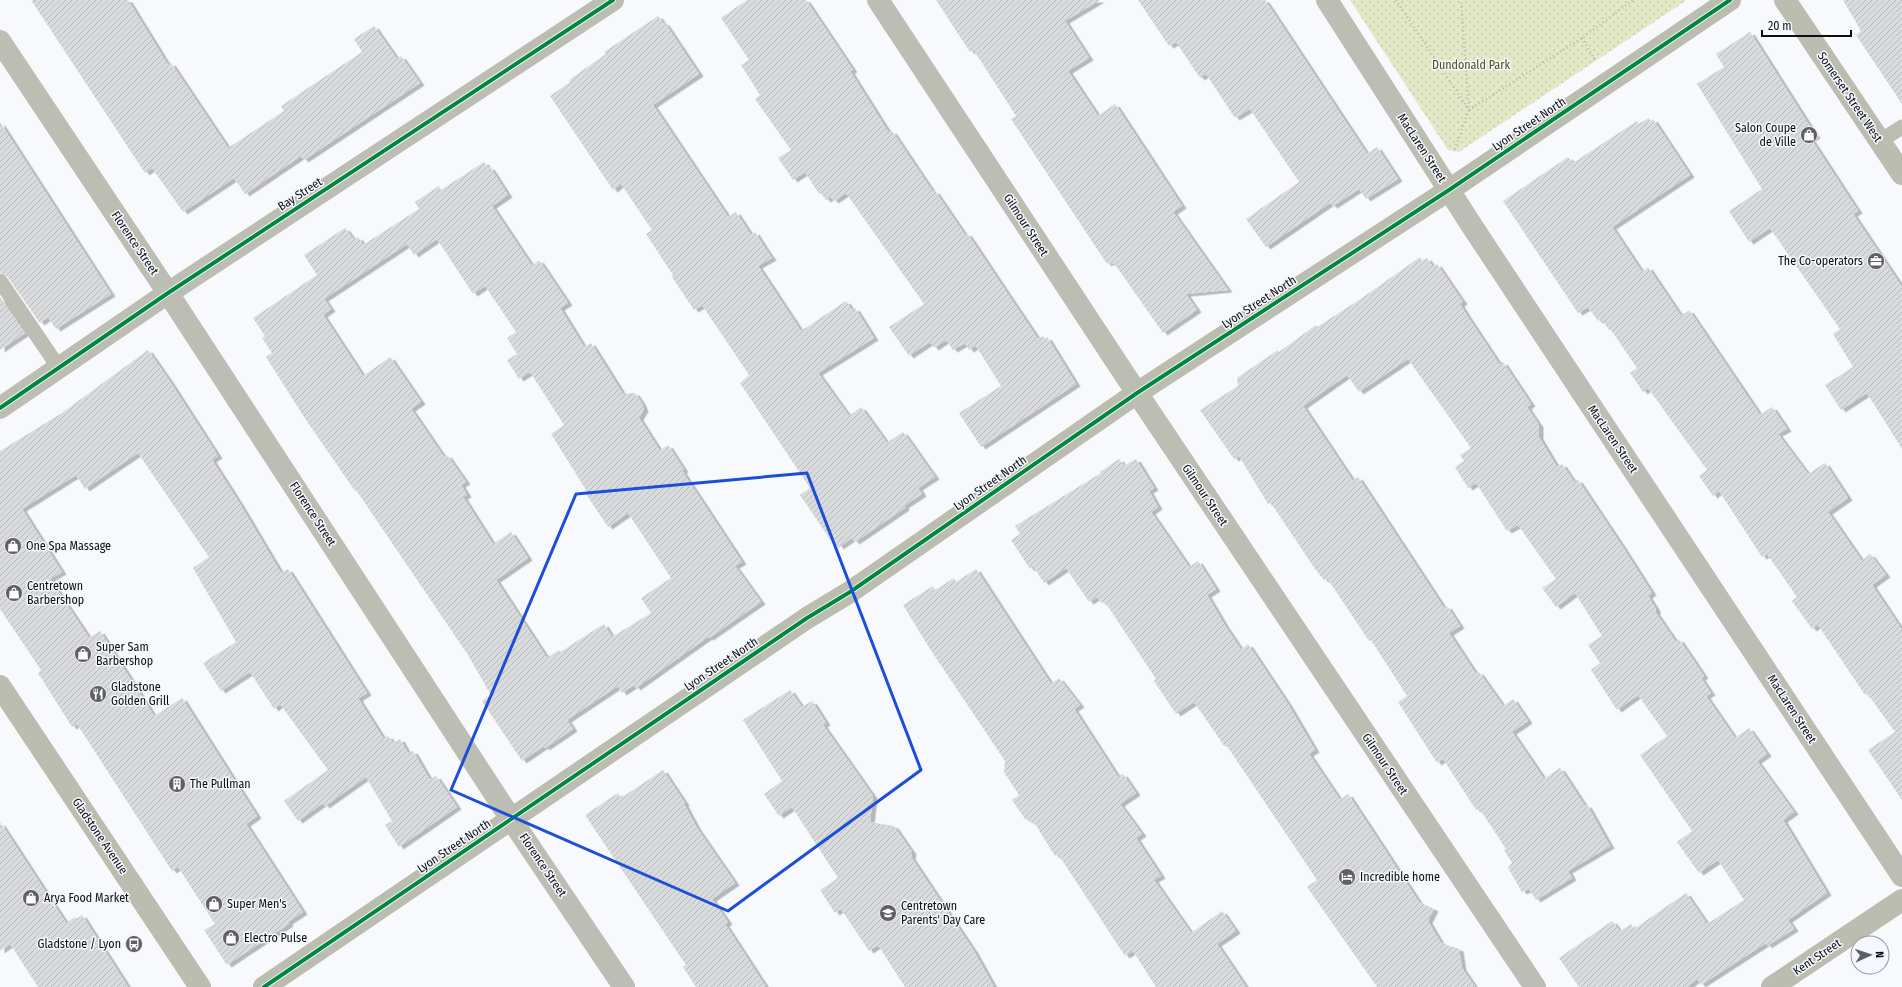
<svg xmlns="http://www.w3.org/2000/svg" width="1902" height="987" font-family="'Fira Sans Condensed',sans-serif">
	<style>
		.park { fill: url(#park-dots) }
		.building { fill: url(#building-hatch); fill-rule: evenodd; filter: url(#shadow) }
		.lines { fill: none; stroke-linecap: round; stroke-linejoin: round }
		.path { stroke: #b6b8b2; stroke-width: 2.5; stroke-dasharray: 1 3; stroke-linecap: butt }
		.service { stroke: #bcbeb4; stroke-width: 15 }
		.minor { stroke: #bcbeb4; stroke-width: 22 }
		.secondary { stroke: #bbbdb1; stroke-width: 22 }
		.cycleway-casing { stroke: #f5f8fe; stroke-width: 6 }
		.cycleway { stroke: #00873e; stroke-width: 4 }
		.marked { fill: none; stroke: #1d4ed8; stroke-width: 3; stroke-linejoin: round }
		.labels { text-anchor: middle; stroke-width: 3; stroke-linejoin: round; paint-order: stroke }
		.park-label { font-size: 12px; fill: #4b5219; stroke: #f5f8fe }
		.street-label { font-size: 12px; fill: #0d0e10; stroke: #f5f8fe }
		.poi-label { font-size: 12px; fill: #0d0e10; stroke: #f5f8fe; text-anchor: start }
	</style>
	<defs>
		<pattern id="park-dots" width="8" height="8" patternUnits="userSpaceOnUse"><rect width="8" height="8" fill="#e3e9c6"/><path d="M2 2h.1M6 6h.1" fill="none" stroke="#c2c7a9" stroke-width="1.8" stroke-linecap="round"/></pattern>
		<pattern id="building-hatch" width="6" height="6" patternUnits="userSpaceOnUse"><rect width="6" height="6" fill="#dadbdd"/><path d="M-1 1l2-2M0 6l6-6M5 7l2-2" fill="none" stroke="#babbbd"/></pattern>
		<filter id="shadow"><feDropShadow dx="4.5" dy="2.5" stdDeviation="0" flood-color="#0004"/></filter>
	</defs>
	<rect width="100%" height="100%" fill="#f7f9fc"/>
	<!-- park -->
	<path class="park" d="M1350,0H1687L1459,152L1448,150Z"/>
	<!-- building -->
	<path class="building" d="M31,0H128L168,65L171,63L228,148L284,111L281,106L362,52L354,39L374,26L397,59L401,56L420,83L304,160L301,156L245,194L234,178L183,212L152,168L145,173Z
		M747,0H806L853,70L850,71L889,133L892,131L933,192L935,191L965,235L967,233L1038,339L1043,336L1045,339L1047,337L1076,384L981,447L959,413L1001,386L976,346L969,350L965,343L953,350L946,340L934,348L930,342L909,356L889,327L924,304L846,193L834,201L831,197L826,200L821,193L819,194L805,172L793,180L778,158L791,150L755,99L760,95L741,65L749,60L721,18Z
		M936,0H1100L1065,21L1089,58L1068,71L1098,116L1115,104L1182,206L1173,212L1228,290L1186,294L1197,310L1163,333L1114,263L1112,264L1110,262L1107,264L1011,119L1016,116L973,49L970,52Z
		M1138,0H1265L1367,154L1377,147L1398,179L1366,199L1359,189L1333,206L1330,203L1266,247L1246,219L1299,182L1250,109L1235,118L1206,74L1200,78L1176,42L1169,46Z
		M1843,0H1902V104L1856,35L1861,31Z
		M658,16L663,23H665L699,74L653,105L728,217L736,212L751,235L755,232L765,248L772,258L758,266L801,331L846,301L852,310L855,308L874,338L818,373L849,416L861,407L887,443L903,432L935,477L918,488L922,494L904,506L905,508L855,542L852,538L839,547L837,543L834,545L800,495L810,488L740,383L749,375L702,305L694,310L672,277L673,275L646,234L652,230L621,184L613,190L550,96L570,82L569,80L606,54L604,52Z
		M1750,32L1816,136L1811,139L1858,211L1853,214L1902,287V449L1867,393L1841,410L1825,385L1853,367L1833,334L1840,329L1770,228L1749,242L1729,211L1762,189L1697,84L1724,67L1716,54Z
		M1649,118L1651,121L1653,119L1690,175L1612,227L1642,272L1648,267L1681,316L1689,310L1760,415L1772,407L1787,429L1778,434L1808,474L1825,463L1848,498L1828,512L1862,561L1870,554L1886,575L1872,585L1902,630V800L1868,750L1895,732L1867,693L1865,695L1818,625L1812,629L1792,601L1797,597L1767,554L1762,557L1719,491L1713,496L1699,476L1707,470L1648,388L1643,392L1630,373L1637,368L1611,330L1610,331L1601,319L1598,321L1588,307L1578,313L1503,201L1568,157L1573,163L1637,121L1638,124Z
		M0,122L111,294L56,329L48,317L40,323L7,276L0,272Z
		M484,162L488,168L490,167L508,195L492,206L532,266L539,260L568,303L560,308L584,347L591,343L623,394L635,393L641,402L644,409L639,418L660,451L668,445L684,470L682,471L742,562L735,566L761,602L709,638L708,637L636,688L634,685L622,693L618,686L567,720L573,729L545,748L544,746L522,761L482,701L491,695L468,655L356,490L355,491L304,417L266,357L272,353L262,338L265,336L253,318L317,275L304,255L345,228L354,240L358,237L363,245L419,209L415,202L439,186L441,190ZM437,239L473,294L485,286L516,332L507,338L517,354L507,360L519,379L530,372L564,425L551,434L588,493L586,494L608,527L628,513L671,578L641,598L651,613L612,637L604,624L560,652L559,650L547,658L496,580L528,558L511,532L493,544L463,497L467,495L461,485L466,482L447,455L444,457L411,409L421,402L390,357L363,376L323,315L331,309L324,299L407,244L414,255Z
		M1420,257L1422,261L1427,258L1433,267L1437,264L1463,302L1460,304L1468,317L1500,365L1503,362L1531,404L1527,407L1539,425V437L1557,467L1562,464L1574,482L1578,480L1622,546L1652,593L1648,596L1656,609V613L1676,642L1679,639L1704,676L1701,678L1711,693L1706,696L1735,738L1749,728L1767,754L1757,761L1794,812L1783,820L1827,893L1788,920L1794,929L1767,946L1766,943L1701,985L1697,979L1687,987H1579L1559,958L1612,921L1620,931L1631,924L1634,929L1686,893L1707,924L1744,900L1718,860L1699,873L1677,842L1692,831L1640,755L1667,736L1638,695L1617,710L1591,670L1600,663L1588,645L1602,636L1575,593L1556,607L1542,588L1556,579L1518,525L1507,531L1476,483L1468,488L1455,467L1464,461L1460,455L1471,448L1408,359L1359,392L1347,375L1303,406L1353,481L1358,477L1444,608L1447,606L1460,626L1449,633L1476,674L1479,672L1503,706L1513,699L1528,721L1512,732L1544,779L1560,768L1585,806L1587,805L1610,846L1568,871L1572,878L1536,900L1529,889L1522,892L1508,868L1512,863L1504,850L1506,849L1479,808L1476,810L1443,759L1437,763L1398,702L1407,696L1371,640L1369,641L1327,578L1324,580L1315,569L1271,503L1268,504L1239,456L1234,459L1200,410L1238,386L1237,378L1278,350L1279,352L1316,325L1317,327L1362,298Z
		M0,297L25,333L0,350Z
		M148,350L169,380L218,456L212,460L240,504L281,573L288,569L367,693L359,698V700L383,738L388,736L393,743L400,739L408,753L413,751L430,780L436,776L457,807L399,847L385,825L392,821L366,777L325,806L323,803L298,821L284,801L328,770L280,704L274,709L250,672L221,691L203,663L236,642L193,568L209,557L138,453L85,489L76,475L22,509L62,572L50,579L89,638L100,631L154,716L182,698L257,816L246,824L303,912L288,922L289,924L227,965L204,930L215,924L178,867L172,871L77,724L72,727L38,673L41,670L0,609V451L62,413Z
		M1119,459L1124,466L1136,459L1154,488L1149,491L1158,507L1151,512L1189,567L1198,561L1216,589L1207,595L1224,624L1240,648L1242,649L1248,644L1288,704L1315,750L1309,754L1340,800L1348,794L1419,902L1434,909L1428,921L1441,943L1459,949L1462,968L1475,987H1377L1307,887L1317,880L1227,746L1225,747L1194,702L1176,714L1154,681L1156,679L1105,602L1102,603L1097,597L1089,602L1066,568L1044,583L1033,566L1030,569L1011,540L1020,534L1015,526L1101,473L1100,472Z
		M976,569L1051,684L1059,678L1080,705L1074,709L1118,777L1123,774L1136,793L1120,804L1142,834L1136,838L1161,876L1154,880L1191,933L1222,911L1236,931L1217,944L1246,987H1156L1133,951L1125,956L1058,854L1055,856L1035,824L1025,819L1012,800L1019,795L1004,772L1005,761L930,649L903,605L933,586L935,590L954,578L956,582Z
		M790,690L802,707L812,701L826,723L823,725L873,796L870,822L894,826L912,852L911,857L974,951L994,987H905L878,945L869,951L841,909L835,913L820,890L838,878L792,807L779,816L764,794L782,781L743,720Z
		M663,770L685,803L684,804L697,828L735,883L712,899L728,922L725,924L766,987H696L683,967L686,965L585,815L618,793L621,798Z
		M0,822L66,923L75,917L76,919L82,915L128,987H38L10,944L0,951Z"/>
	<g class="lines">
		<!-- path -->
		<path class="path" d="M1396,0L1469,110
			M1582,38L1595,60
			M1469,110L1582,38L1633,0
			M1455,149L1469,110L1461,0"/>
		<!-- service -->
		<path class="service" d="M1880,141L1902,127
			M0,281L59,368"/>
		<!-- minor -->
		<path class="minor" d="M878,0L1125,375L1535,987
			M1327,0L1472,226L1902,876
			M0,41L168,293L511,819L624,987
			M0,408L168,293L613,0"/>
		<!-- secondary -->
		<path class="secondary" d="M1785,0L1902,174
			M0,686L200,987
			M264,987L807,618L850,592L1137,393L1449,190L1730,0
			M1772,987L1902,900"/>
		<!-- cycleway casing -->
		<g class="cycleway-casing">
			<path id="cycleway" d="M0,408L168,293L613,0
				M264,987L807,618L850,592L1137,393L1449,190L1730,0"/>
		</g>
		<!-- cycleway -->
		<use href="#cycleway" class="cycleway"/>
	</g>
	<!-- marked area -->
	<path class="marked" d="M807,473L921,770L728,911L451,790L576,494Z"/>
	<!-- icons -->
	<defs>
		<g id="shop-disc" transform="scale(0.9)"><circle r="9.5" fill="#5f6063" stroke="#f5f8fe"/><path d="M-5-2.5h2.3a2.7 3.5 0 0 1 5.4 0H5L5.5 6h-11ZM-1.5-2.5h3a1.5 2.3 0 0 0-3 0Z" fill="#fff"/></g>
		<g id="office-disc" transform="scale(0.9)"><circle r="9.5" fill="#5f6063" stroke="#f5f8fe"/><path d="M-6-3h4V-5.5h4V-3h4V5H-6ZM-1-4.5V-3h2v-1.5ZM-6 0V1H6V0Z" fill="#fff"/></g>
		<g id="restaurant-disc" transform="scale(0.9)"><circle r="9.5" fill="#5f6063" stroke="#f5f8fe"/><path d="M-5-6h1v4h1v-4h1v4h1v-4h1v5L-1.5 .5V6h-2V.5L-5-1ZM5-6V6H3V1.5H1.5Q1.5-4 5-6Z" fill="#fff"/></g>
		<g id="building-disc" transform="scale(0.9)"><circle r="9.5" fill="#5f6063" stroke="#f5f8fe"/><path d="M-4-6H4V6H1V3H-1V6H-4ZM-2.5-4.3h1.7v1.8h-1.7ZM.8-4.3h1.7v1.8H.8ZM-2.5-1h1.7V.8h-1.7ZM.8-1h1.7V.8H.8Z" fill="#fff"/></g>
		<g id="hotel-disc" transform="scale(0.9)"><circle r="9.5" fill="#5f6063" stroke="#f5f8fe"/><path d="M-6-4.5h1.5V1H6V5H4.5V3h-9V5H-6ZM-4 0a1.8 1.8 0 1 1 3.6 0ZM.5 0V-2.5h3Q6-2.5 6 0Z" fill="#fff"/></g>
		<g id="school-disc" transform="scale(0.9)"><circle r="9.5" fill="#5f6063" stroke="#f5f8fe"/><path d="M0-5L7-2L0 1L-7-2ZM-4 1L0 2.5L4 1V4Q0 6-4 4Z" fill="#fff"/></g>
		<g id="bus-disc" transform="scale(0.9)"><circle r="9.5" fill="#5f6063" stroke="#f5f8fe"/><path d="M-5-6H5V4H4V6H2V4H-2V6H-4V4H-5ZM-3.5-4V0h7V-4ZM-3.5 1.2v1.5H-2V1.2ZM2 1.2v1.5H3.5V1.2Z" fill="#fff"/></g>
	</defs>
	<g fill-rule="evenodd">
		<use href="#shop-disc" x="1809" y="135"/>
		<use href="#office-disc" x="1876" y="261"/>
		<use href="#shop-disc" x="13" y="546"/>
		<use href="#shop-disc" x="14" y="593"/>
		<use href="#shop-disc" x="83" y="654"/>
		<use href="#restaurant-disc" x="98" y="694"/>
		<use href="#building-disc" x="177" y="784"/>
		<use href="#hotel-disc" x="1347" y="877"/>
		<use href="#shop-disc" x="31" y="898"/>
		<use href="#shop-disc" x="214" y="904"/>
		<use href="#school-disc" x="888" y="913"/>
		<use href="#shop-disc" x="231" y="938"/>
		<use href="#bus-disc" x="134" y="944"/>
	</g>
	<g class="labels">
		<!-- park labels -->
		<g class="park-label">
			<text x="1471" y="69">Dundonald Park</text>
		</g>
		<!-- street labels -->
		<g class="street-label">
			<text transform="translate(1850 97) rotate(56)" y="4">Somerset Street West</text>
			<text transform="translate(1529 124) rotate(-34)" y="4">Lyon Street North</text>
			<text transform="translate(1422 148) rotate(57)" y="4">MacLaren Street</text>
			<text transform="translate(300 194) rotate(-33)" y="4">Bay Street</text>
			<text transform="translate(1026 225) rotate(57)" y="4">Gilmour Street</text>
			<text transform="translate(135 243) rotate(56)" y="4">Florence Street</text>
			<text transform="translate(1259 302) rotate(-33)" y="4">Lyon Street North</text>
			<text transform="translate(1613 439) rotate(56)" y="4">MacLaren Street</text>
			<text transform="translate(990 483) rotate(-35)" y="4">Lyon Street North</text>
			<text transform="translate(1205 495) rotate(56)" y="4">Gilmour Street</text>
			<text transform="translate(313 514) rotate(57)" y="4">Florence Street</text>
			<text transform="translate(721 664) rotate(-34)" y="4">Lyon Street North</text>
			<text transform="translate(1792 709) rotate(57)" y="4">MacLaren Street</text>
			<text transform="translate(1385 764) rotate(56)" y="4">Gilmour Street</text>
			<text transform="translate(100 836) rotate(56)" y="4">Gladstone Avenue</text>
			<text transform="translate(454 846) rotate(-34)" y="4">Lyon Street North</text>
			<text transform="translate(543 865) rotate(56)" y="4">Florence Street</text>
			<text transform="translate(1817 957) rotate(-34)" y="4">Kent Street</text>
		</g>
		<!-- poi labels -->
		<g class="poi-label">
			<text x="1796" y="132" text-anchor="end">Salon Coupe<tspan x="1796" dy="14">de Ville</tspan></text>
			<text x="1863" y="265" text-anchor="end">The Co-operators</text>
			<text x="26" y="550">One Spa Massage</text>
			<text x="27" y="590">Centretown<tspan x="27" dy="14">Barbershop</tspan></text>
			<text x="96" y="651">Super Sam<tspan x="96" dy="14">Barbershop</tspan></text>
			<text x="111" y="691">Gladstone<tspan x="111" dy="14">Golden Grill</tspan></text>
			<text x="190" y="788">The Pullman</text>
			<text x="1360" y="881">Incredible home</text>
			<text x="44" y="902">Arya Food Market</text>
			<text x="227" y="908">Super Men's</text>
			<text x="901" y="910">Centretown<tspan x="901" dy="14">Parents' Day Care</tspan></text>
			<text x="244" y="942">Electro Pulse</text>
			<text x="121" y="948" text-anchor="end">Gladstone / Lyon</text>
		</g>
	</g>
	<!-- north arrow -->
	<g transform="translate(1870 955) rotate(87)"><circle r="19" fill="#f5f8fe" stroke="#989a9f"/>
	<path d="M0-3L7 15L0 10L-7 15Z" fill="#5f6063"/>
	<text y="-6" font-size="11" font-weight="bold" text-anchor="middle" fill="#0d0e10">N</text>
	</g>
	<!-- scale -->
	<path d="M1762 30v6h89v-6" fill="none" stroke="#0d0e10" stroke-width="2"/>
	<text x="1768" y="30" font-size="12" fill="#0d0e10" stroke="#f5f8fe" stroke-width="3" paint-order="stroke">20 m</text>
</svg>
